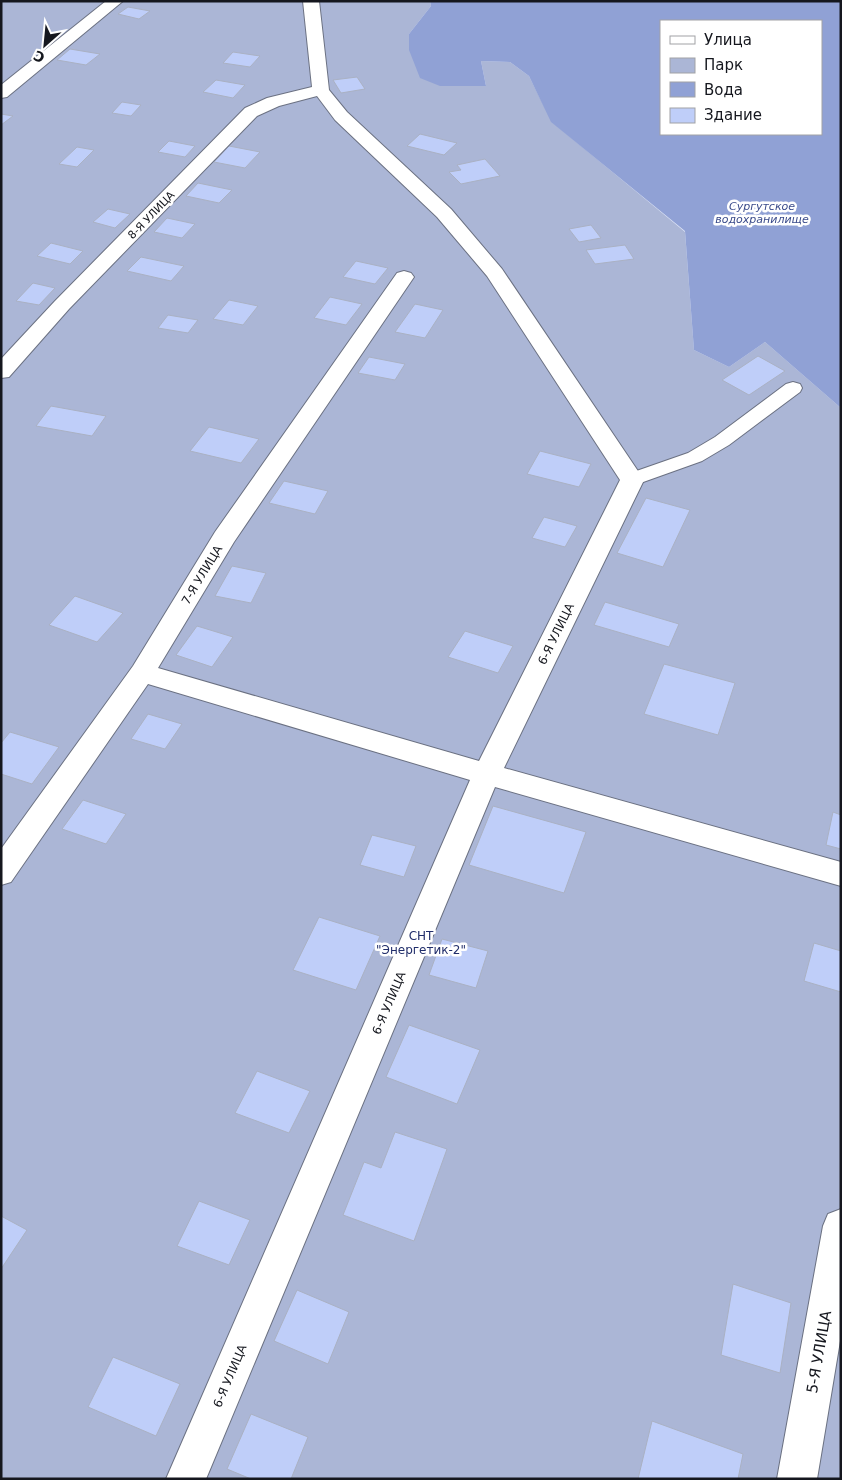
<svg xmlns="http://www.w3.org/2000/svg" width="842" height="1480" font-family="'DejaVu Sans',sans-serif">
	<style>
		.green { fill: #abb6d6 }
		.water { fill: #90a1d5; fill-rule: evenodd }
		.building { fill: #bfcef9; stroke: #aab1c3 }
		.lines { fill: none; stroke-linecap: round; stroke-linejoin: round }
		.lane-casing { stroke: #6b7182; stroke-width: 2 }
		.street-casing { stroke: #6b7182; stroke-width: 2 }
		.lane { fill: #fff; fill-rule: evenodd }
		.street { fill: #fff; fill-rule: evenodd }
		.labels { text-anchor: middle; stroke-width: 5; stroke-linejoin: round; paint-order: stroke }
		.far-water-label { font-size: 11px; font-style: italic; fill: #394a8a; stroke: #fff }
		.far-street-label { font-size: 11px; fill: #15171e; stroke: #fff }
		.street-label { font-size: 12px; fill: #15171e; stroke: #fff }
		.park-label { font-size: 12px; fill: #202d6a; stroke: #fff }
		.near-street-label { font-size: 15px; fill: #15171e; stroke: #fff }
	</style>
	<rect width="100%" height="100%" fill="#dee5f8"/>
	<!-- green -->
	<path class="green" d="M1,1H430L431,6L409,34L486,86L481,61L510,62L529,76L552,122L685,232L694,350L729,367L765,342L841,408V1479H1Z"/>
	<!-- water -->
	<path class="water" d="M430,1H841V408L765,342L729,367L694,350L685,231L551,122L529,76L510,62L481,61L486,86H440L420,78L409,50V34L431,6ZM661,21H821V134H661Z"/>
	<!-- building -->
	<path class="building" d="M128,7L150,11L139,19L118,14Z
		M70,49L100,54L86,65L57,60Z
		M233,52L260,56L250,67L223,63Z
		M357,77L365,89L341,93L333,80Z
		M216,80L245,85L233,98L203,92Z
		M122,102L141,105L131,116L112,113Z
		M1,114L13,116L1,125Z
		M420,134L457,143L444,155L407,146Z
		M169,141L195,146L185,157L158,152Z
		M229,146L260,152L245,168L214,162Z
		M77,147L94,150L77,167L59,164Z
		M485,159L500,176L461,184L449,172L461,170L457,165Z
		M198,183L232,190L219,203L186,196Z
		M108,209L130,214L115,228L93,222Z
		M167,218L195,224L182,238L154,232Z
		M591,225L601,238L579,242L569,229Z
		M51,243L83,251L70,264L37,256Z
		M625,245L634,259L595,264L586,250Z
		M141,257L184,266L171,281L127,271Z
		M356,261L388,268L375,284L343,277Z
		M33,283L55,288L39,305L16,301Z
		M330,297L362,304L346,325L314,318Z
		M229,300L258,306L243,325L213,319Z
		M415,304L443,310L425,338L395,332Z
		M168,315L198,320L188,333L158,328Z
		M758,356L785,371L749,395L722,380Z
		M369,357L405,364L395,380L358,373Z
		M51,406L106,416L92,436L36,426Z
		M209,427L259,439L241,463L190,451Z
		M540,451L591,464L579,487L527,474Z
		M284,481L328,491L315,514L269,503Z
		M646,498L690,510L663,567L617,553Z
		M544,517L577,526L565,547L532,538Z
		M232,566L266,573L251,603L215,596Z
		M75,596L123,613L97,642L49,625Z
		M605,602L679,624L669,647L594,625Z
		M197,626L233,637L212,667L176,655Z
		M465,631L513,646L498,673L448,657Z
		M664,664L735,683L718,735L644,714Z
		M148,714L182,724L165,749L131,739Z
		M10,732L59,747L32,784L1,774V743Z
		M83,800L126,814L106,844L62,829Z
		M493,806L586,832L564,893L469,865Z
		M833,812L841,815V849L826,845Z
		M372,835L416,846L404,877L360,865Z
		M319,917L380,936L356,990L293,970Z
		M442,939L488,951L476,988L429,975Z
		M814,943L841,951V992L804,981Z
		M409,1025L480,1050L457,1104L386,1077Z
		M257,1071L310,1091L289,1133L235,1113Z
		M395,1132L447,1149L414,1241L343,1215L364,1162L381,1168Z
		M199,1201L250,1220L229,1265L177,1246Z
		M1,1216L27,1230L1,1269Z
		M733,1284L791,1303L780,1373L721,1355Z
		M297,1290L349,1312L328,1364L274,1341Z
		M113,1357L180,1384L156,1436L88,1407Z
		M251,1414L308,1437L291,1479H251L227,1469Z
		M652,1421L743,1454L738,1479H638Z"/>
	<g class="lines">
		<!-- lane casing -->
		<g class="lane-casing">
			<path id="lane" d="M793,382L800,384L802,388L800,392L729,445L702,461L632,486L625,485L622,480L625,475L688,453L715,437L786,384Z"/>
		</g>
		<!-- street casing -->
		<g class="street-casing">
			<path id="street" d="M106,1H123L7,97L1,98V85Z
				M303,1H319L329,90L347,112L451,209L502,269L644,480L504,768L841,862V886L495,787L206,1479H166L470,780L148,684L11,882L1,885V849L133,666L215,532L397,273L404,271L411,273L414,277L234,542L158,668L479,761L620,480L487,276L437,217L335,120L317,96L279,106L257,116L69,309L9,377L1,378V359L55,301L245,108L267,98L312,87Z
				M841,1209V1335L817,1479H777L823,1226L828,1214Z"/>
		</g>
		<!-- lane -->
		<use href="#lane" class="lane"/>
		<!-- street -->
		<use href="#street" class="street"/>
	</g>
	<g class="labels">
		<!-- far-water labels -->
		<g class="far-water-label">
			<text x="762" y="210">Сургутское<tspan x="762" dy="13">водохранилище</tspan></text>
		</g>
		<!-- far-street labels -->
		<g class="far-street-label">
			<text transform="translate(151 215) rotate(-46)" y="4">8-Я УЛИЦА</text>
		</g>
		<!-- street labels -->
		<g class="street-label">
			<text transform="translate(202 575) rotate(-59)" y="4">7-Я УЛИЦА</text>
			<text transform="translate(556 634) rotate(-64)" y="4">6-Я УЛИЦА</text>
			<text transform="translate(389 1003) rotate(-67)" y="4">6-Я УЛИЦА</text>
			<text transform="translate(230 1376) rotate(-67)" y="4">6-Я УЛИЦА</text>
		</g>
		<!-- park labels -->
		<g class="park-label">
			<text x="421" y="940">СHТ<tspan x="421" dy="14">"Энергетик-2"</tspan></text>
		</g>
		<!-- near-street labels -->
		<g class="near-street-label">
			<text transform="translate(819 1352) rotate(-80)" y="5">5-Я УЛИЦА</text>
		</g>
	</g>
	<!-- border -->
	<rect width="842" height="1480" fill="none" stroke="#15171e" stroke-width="5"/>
	<!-- legend -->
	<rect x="660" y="20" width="162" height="115" fill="#ffffff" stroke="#a1a2a5"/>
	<rect x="670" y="36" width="25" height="8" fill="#ffffff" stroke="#a1a2a5"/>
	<text x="704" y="45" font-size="15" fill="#15171e">Улица</text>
	<rect x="670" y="58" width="25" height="15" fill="#abb6d6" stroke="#a1a2a5"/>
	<text x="704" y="70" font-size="15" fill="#15171e">Парк</text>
	<rect x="670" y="82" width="25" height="15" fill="#90a1d5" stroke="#a1a2a5"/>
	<text x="704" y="95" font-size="15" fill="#15171e">Вода</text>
	<rect x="670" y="108" width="25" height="15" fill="#bfcef9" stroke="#a1a2a5"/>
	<text x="704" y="120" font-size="15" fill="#15171e">Здание</text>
	<!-- north arrow -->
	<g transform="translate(45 45) rotate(207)" stroke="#ffffff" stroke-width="4" paint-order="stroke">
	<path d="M0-4L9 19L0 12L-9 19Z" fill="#15171e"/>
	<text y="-8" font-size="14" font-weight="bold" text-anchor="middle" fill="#15171e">С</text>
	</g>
</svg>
